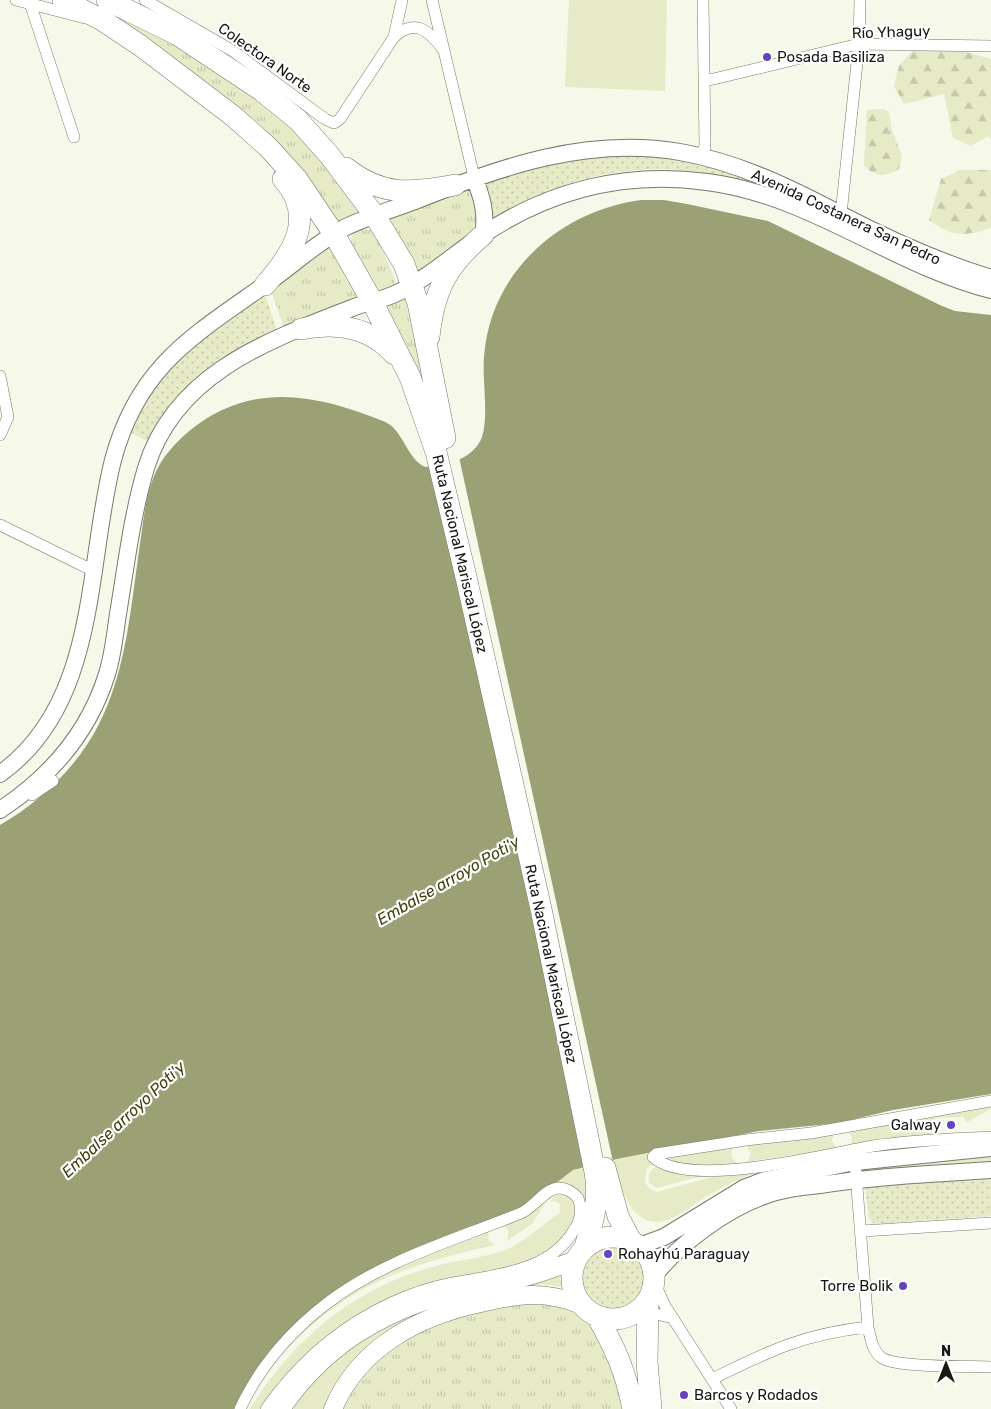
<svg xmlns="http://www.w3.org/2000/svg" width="991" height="1409" font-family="Rubik,sans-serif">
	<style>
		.grass { fill: url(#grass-tufts) }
		.forest { fill: url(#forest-firs) }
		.park { fill: url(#park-dots) }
		.garden { fill: #e7eac7 }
		.water { fill: #9ca075 }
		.pier { fill: #f6f8ea }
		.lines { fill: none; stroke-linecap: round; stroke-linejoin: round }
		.street-casing { stroke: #797a6e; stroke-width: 12 }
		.secondary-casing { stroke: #797a6e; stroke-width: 18 }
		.primary-casing { stroke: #797a6e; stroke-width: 19 }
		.highway-casing { stroke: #797a6e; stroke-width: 22 }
		.street { stroke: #fff; stroke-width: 11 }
		.secondary { stroke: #fff; stroke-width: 16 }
		.primary { stroke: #fff; stroke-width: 18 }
		.highway { stroke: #fff; stroke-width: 21 }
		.poi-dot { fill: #6543bb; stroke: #fff; stroke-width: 2 }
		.labels { text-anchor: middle; stroke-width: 4.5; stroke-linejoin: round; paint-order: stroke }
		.street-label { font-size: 15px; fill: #171713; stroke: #fff }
		.poi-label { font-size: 15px; fill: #171713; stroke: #fff; text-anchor: start }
		.water-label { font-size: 16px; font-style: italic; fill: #41430f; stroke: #fff }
	</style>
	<defs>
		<pattern id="grass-tufts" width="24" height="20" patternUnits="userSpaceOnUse" patternTransform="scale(1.25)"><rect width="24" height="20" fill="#e7eac7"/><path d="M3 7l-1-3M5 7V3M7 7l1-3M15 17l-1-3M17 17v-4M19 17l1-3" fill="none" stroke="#c5c8aa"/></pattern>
		<pattern id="forest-firs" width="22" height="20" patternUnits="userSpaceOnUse" patternTransform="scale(1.25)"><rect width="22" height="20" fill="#e7eac7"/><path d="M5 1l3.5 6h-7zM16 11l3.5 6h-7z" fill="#c5c8aa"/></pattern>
		<pattern id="park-dots" width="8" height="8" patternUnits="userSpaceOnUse" patternTransform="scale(1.25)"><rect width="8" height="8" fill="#e7eac7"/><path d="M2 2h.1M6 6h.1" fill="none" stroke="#c5c8aa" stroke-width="1.8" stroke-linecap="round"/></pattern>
	</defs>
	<rect width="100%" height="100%" fill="#f6f8ea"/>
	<!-- grass -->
	<path class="grass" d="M110,12C176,46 238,76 293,129C319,154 342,185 366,212L338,223C265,150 195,71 110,12Z
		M471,184L481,217L479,229L413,278L381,216Z
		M359,229L372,230L375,233L395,279L394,285L389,289H377L372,284L351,242V237Z
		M335,239L365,300L284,328L270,288Z
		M405,298L426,393L383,306Z
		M556,1296L597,1316L633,1409H333L345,1387L419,1322Z"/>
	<!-- forest -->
	<path class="forest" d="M913,50H959L991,59V140L988,136L971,146L953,138L944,94L904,104L894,86L899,66Z
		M883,109L889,112L892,130L902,156L899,169C885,177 877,178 864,166L867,110Z
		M960,170H991V228C963,237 954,237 929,220L941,179Z"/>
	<!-- park -->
	<path class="park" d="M623,152L703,162L771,185L769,189C751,184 732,177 713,174C633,160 561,178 493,219L484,181L539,164Z
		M264,291L277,330C216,359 181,381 147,441L128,431L166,367Z
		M991,1175V1216L874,1224L869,1219L865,1187Z
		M578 1278a35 35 0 1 1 70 0a35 35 0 1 1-70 0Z"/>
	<!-- garden -->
	<path class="garden" d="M569,0H667L665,91L565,87Z
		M991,1104V1109L967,1122L962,1117L935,1118L936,1133L851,1145L852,1137L847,1130Z
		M834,1133L832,1141L837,1148L747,1162L751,1154L746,1145Z
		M733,1147L731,1155L737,1164C711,1168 685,1166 660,1157Z
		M652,1152L657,1163L647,1168L645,1182L649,1188L657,1192L716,1176L777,1166C752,1173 729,1183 707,1196C694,1204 682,1215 667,1220C633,1232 618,1185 613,1160Z
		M991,1155V1166L864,1173L865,1168Z
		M659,1166L711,1174L656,1188L649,1183C647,1175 651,1168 659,1166Z
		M584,1167L587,1190L583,1208L581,1200L549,1186L568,1172Z
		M551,1194L532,1224L508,1240V1230L504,1226Z
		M560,1195L570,1196L578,1210L568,1234L532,1263L447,1282L263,1409H250C292,1340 353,1289 432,1267C457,1260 486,1258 510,1248C528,1239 542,1224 560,1213V1204L554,1201L550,1203L553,1197Z
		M489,1229L488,1239L495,1245C399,1266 338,1289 272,1365L299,1331L363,1281Z
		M564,1270L567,1288L549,1285L531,1286L442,1306L327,1403L324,1409H286L339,1353L400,1316Z"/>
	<!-- water -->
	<path class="water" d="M641,200H664L687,204L768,221L942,306L955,311L991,315V1094L893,1110L838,1123L759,1131L617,1159L573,1170L525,1207L426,1248L312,1312L237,1409H0V825C40,802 78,766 99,724C127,669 131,604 140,544C144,517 146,488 160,464C174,441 199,421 222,410C275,385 331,400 383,421C404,429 405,457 425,467C446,466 474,459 482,437C489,415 482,381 484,357C490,272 560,211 641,200Z"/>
	<!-- pier -->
	<path class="pier" d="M459,457L613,1162L587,1170L433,464Z"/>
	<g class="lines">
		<!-- street casing -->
		<g class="street-casing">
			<path id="street" d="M16,0L85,18
				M145,0L233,51L325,119L334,123L340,119L394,37C415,18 428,30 443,49
				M432,0L474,177
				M31,6L74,137
				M394,37L402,0
				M705,81L859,44L991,46
				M700,156L705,147L703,0
				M841,214L859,44L860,0
				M0,376L8,417L0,435
				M0,525L94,571
				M32,795L53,781
				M991,1101L811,1133L746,1140L656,1154L653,1157C689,1190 826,1154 873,1146C912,1140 952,1139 991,1137
				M855,1162L868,1327C871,1339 872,1351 882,1358C897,1368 970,1366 991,1367
				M862,1231L991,1223
				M654,1282L665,1306L731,1409
				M633,1314H656L673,1318
				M712,1379C769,1351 803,1334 868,1327
				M240,1409C259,1368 290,1332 326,1304C383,1260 455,1240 521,1213C533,1208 545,1189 558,1188C566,1188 573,1192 578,1198C583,1210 581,1220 574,1230C547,1277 482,1275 435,1287C415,1292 394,1301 375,1311C332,1334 294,1369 266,1409"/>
		</g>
		<!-- secondary casing -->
		<g class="secondary-casing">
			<path id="secondary" d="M474,177C482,197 487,214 483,235
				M0,774C99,703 86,566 113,460C138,366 193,336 266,284C292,266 316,243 344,228C366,217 391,210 415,201C500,167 587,136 680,152C737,162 789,187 840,214C888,239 939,262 991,278
				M0,810C50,777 89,732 107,674C113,655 115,634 118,614C126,566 132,515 146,468C175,373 269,340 352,308C367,302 383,300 397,293C428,278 453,255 481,236C549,190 626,171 707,182C810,195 892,265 991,290
				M639,1246L664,1237L744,1188L765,1180L855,1162L991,1148
				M654,1276C679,1244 725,1210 764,1196C782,1189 801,1187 820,1185C876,1176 934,1174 991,1170"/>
		</g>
		<!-- primary casing -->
		<g class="primary-casing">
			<path id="primary" d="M281,1409C323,1347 379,1313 450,1293C474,1287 498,1284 521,1278C540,1274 558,1266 576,1260
				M333,1409C359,1347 419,1316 481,1303C519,1294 544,1290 582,1305"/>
		</g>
		<!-- highway casing -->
		<g class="highway-casing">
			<path id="highway" d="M63,0L102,20L141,46L233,116L268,147L297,179L334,234L372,301L410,377L436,452L466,577L541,909L595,1172C600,1198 593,1222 585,1247
				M107,0L178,35L261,90L298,120L330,156L375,216L404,264L418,303L445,438
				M346,168C383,197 410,193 455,185
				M265,285C293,253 317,217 283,179
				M301,329C336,322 369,326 394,354
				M429,337C434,290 447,265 483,235
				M605,1168L618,1216L631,1241
				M572 1278a41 41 0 1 1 82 0a41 41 0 1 1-82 0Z
				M648,1299L647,1362L651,1409
				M597,1316C615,1348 626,1372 633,1409"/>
		</g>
		<!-- street -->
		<use href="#street" class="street"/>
		<!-- secondary -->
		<use href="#secondary" class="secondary"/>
		<!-- primary -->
		<use href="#primary" class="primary"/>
		<!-- highway -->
		<use href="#highway" class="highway"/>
	</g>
	<!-- markers -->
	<g class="poi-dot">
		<circle cx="767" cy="57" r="5"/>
		<circle cx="951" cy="1125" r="5"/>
		<circle cx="608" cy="1254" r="5"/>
		<circle cx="903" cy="1286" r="5"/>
		<circle cx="684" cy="1395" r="5"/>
	</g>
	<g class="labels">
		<!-- street labels -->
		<g class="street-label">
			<text transform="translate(891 32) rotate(-2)" y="5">Río Yhaguy</text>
			<text transform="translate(265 58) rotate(35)" y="5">Colectora Norte</text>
			<text transform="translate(846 217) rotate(25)" y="5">Avenida Costanera San Pedro</text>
			<text transform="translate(460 554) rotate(77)" y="5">Ruta Nacional Mariscal López</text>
			<text transform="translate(551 964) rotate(78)" y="5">Ruta Nacional Mariscal López</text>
		</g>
		<!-- poi labels -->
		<g class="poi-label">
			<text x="777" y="62">Posada Basiliza</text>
			<text x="941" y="1130" text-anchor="end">Galway</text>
			<text x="618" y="1259">Rohayhú Paraguay</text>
			<text x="893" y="1291" text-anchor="end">Torre Bolik</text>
			<text x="694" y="1400">Barcos y Rodados</text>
		</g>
		<!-- water labels -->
		<g class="water-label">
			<text transform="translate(448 880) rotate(-30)" y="6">Embalse arroyo Poti'y</text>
			<text transform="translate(123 1119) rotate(-43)" y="6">Embalse arroyo Poti'y</text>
		</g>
	</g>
	<!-- north arrow -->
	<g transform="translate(946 1364)" stroke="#ffffff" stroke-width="4" paint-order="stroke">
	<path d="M0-4L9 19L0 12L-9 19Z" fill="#171713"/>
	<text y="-8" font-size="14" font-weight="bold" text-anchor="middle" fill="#171713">N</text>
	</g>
</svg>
